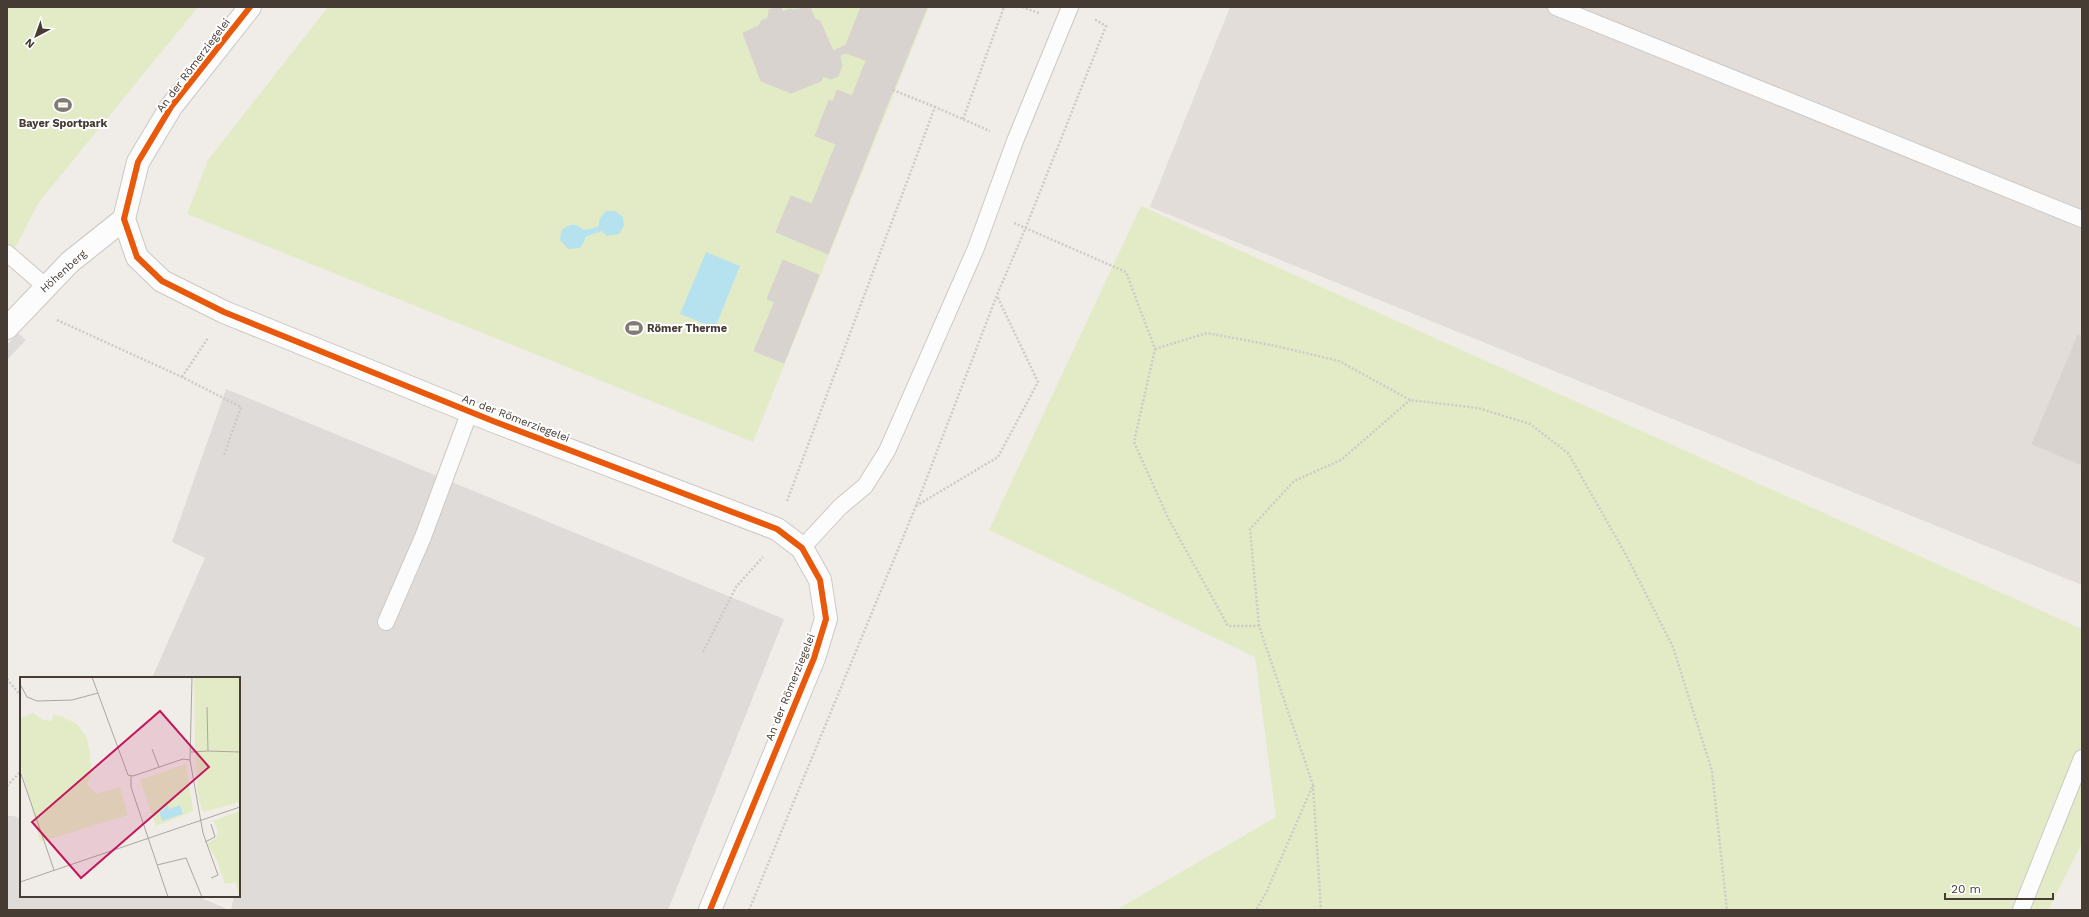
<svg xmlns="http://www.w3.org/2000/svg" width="2089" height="917" font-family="'Work Sans',sans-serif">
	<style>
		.industrial { fill: #e3ddd9 }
		.green { fill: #e3ebc6 }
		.parking { fill: #dfdbd8 }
		.water { fill: #b6e2f0 }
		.building { fill: #d8d3cf; stroke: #d8d3ce }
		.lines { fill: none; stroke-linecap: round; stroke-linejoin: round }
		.lane-casing { stroke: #ccc8c4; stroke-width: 18 }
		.street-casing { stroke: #ccc8c4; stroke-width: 24 }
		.path { stroke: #cecac6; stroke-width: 2.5; stroke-dasharray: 2 2; stroke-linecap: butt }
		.lane { stroke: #fdfcfc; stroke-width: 16 }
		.street { stroke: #fdfcfc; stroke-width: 22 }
		.cycleway-casing { stroke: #fff; stroke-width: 8 }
		.cycleway { stroke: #e8590c; stroke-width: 6 }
		.labels { text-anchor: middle; stroke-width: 4; stroke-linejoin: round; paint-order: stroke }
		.street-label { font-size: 11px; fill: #463c34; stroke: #fff }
		.poi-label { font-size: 11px; font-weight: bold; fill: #463c34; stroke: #fff }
		.inset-road { fill: none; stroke: #aca6a0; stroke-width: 1 }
		.view { fill: #c2185b; fill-opacity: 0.15; stroke: #c2185b; stroke-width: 2 }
		.inset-edge { fill: none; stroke: #463c34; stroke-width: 2 }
	</style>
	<rect width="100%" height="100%" fill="#f0ece8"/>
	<!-- industrial -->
	<path class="industrial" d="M1230,7H2082V585L1150,207Z"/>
	<!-- green -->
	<path class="green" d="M7,7H198L39,202L7,263Z
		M328,7H929L753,442L187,214L208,160Z
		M1141,206L2082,629V843L2048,910H1116L1276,817L1255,657L989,530Z"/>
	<!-- parking -->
	<path class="parking" d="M18,333L26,340L7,360V345Z
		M226,389L784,619L668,910H231L234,896H239V678H152L205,558L172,542Z
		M7,816H14L21,819V896H197L229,910H7Z"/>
	<!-- water -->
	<path class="water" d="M606,211H615L623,217L624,226L619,234L607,236L602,231L585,237V240L580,248L568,249L560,240L561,231C570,223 575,223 584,230L598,227L600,218Z
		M706,252L740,266L715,328L680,314Z"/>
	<!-- building -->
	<path class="building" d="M777,7L782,9V12L790,9L794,10L810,7L815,19L820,21L833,51L821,81L791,93L761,81L743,33L759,26L761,21L768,18L769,10Z
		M861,7H877L857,57L846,53L841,55L840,58L842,65L838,76L831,79L823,76L833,51L846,45Z
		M877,7H927L900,74L857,57Z
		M866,61L900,74L885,110L852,96Z
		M837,90L852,96L848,107L833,101Z
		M852,96L885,110L828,254L776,232L791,196L812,204L836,144L815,136L829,100L848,107Z
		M783,260L819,275L804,313L767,299Z
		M775,301L804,313L784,363L754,351Z
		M2078,335L2082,337V465L2032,444Z"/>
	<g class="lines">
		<!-- lane casing -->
		<g class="lane-casing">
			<path id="lane" d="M1556,7L2082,219
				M7,253L45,286
				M802,548L840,507L865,486L887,451L976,248L1015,141L1070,7
				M386,622L423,537L470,411
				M2021,910L2082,758"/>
		</g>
		<!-- street casing -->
		<g class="street-casing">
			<path id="street" d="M250,7L171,107L138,162L124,219L137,257L162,281L224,312L493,421L777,529L802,548L820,580L826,619L814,658L710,910
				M7,328L70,262L124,219"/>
		</g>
		<!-- path -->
		<path class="path" d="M1022,7L1039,13
			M893,90L935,107
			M963,119L1004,7
			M1014,223L1126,272L1155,349L1134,442L1168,518L1228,626H1259L1313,785L1266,893L1256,910
			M57,320L182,377L241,407L224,455
			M1155,349L1207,333L1276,346L1339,361L1410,400L1478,408L1530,424L1568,453L1625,553L1673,647L1712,771L1727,910
			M182,377L208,338
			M787,501L935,107L990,131
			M916,506L998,457L1038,382L997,296
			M1259,626L1250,529L1294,481L1341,460L1410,400
			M703,652L736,587L763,557
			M7,679L21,696
			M1313,785L1321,910
			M7,786L21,771
			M749,910L916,506L997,295L1026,227L1106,26L1094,19"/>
		<!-- lane -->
		<use href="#lane" class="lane"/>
		<!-- street -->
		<use href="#street" class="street"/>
		<!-- cycleway casing -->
		<g class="cycleway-casing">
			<path id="cycleway" d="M250,7L171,107L138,162L124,219L137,257L162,281L224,312L493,421L777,529L802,548L820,580L826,619L814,658L710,910"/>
		</g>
		<!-- cycleway -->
		<use href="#cycleway" class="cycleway"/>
	</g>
	<!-- icons -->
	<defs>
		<g id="stadium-bare" transform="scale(1.38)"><path d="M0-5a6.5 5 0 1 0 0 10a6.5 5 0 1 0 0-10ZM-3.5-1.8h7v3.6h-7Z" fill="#827a73" stroke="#fff" stroke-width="2.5" paint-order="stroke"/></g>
	</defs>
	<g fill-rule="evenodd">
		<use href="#stadium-bare" x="63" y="105"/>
		<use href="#stadium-bare" x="634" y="328"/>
	</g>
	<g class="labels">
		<!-- street labels -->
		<g class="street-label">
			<text transform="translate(193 65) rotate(-53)" y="4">An der Römerziegelei</text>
			<text transform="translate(63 271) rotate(-42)" y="4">Höhenberg</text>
			<text transform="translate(516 418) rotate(21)" y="4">An der Römerziegelei</text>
			<text transform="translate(790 687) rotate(-68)" y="4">An der Römerziegelei</text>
		</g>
		<!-- poi labels -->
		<g class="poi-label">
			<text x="63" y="127">Bayer Sportpark</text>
			<text x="647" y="332" text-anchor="start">Römer Therme</text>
		</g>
	</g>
	<!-- overview -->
	<g transform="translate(20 677)">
		<rect width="220" height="220" fill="#f0ece8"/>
		<path d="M174,0H220V125L183,135L178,119L175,72ZM13,36L23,43L32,44L33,38L40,39L57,47L66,59L69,71L72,94L67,108L77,117L100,110L108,138L20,165L0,85V41ZM166,87L173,134L136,149L120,103ZM220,134V220L215,205L205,207L197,183L187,167L196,161L198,155L194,144L185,147Z" fill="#e3ebc6"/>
		<path d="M147,127L149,132L160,128L163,137L142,144L139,133L143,134Z" fill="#b6e2f0"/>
		<path class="inset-road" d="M72,0L108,98L113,99L163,82L170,83L183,156L198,198L191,201M0,7L7,20L17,24L52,23L78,16M132,72L139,90M188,74L220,75M171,75L188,74L187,30M170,83L172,0M0,94L34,193M111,99V110L148,220M185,165L195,160L191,147M137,188L166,181L182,220M0,205L220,130"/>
		<path class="view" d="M140,34L189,90L61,201L12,145Z"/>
		<rect width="220" height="220" class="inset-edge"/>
	</g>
	<!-- border -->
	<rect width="2089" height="917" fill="none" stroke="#463c34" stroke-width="16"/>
	<!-- north arrow -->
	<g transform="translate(36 36) rotate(221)" stroke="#ffffff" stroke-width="3" paint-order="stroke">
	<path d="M0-3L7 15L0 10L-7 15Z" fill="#463c34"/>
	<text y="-6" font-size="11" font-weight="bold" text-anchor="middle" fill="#463c34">N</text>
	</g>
	<!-- scale -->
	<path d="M1945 893v6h108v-6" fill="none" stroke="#463c34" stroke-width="2"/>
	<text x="1951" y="893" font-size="12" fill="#463c34" stroke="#ffffff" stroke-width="3" paint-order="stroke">20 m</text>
</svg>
